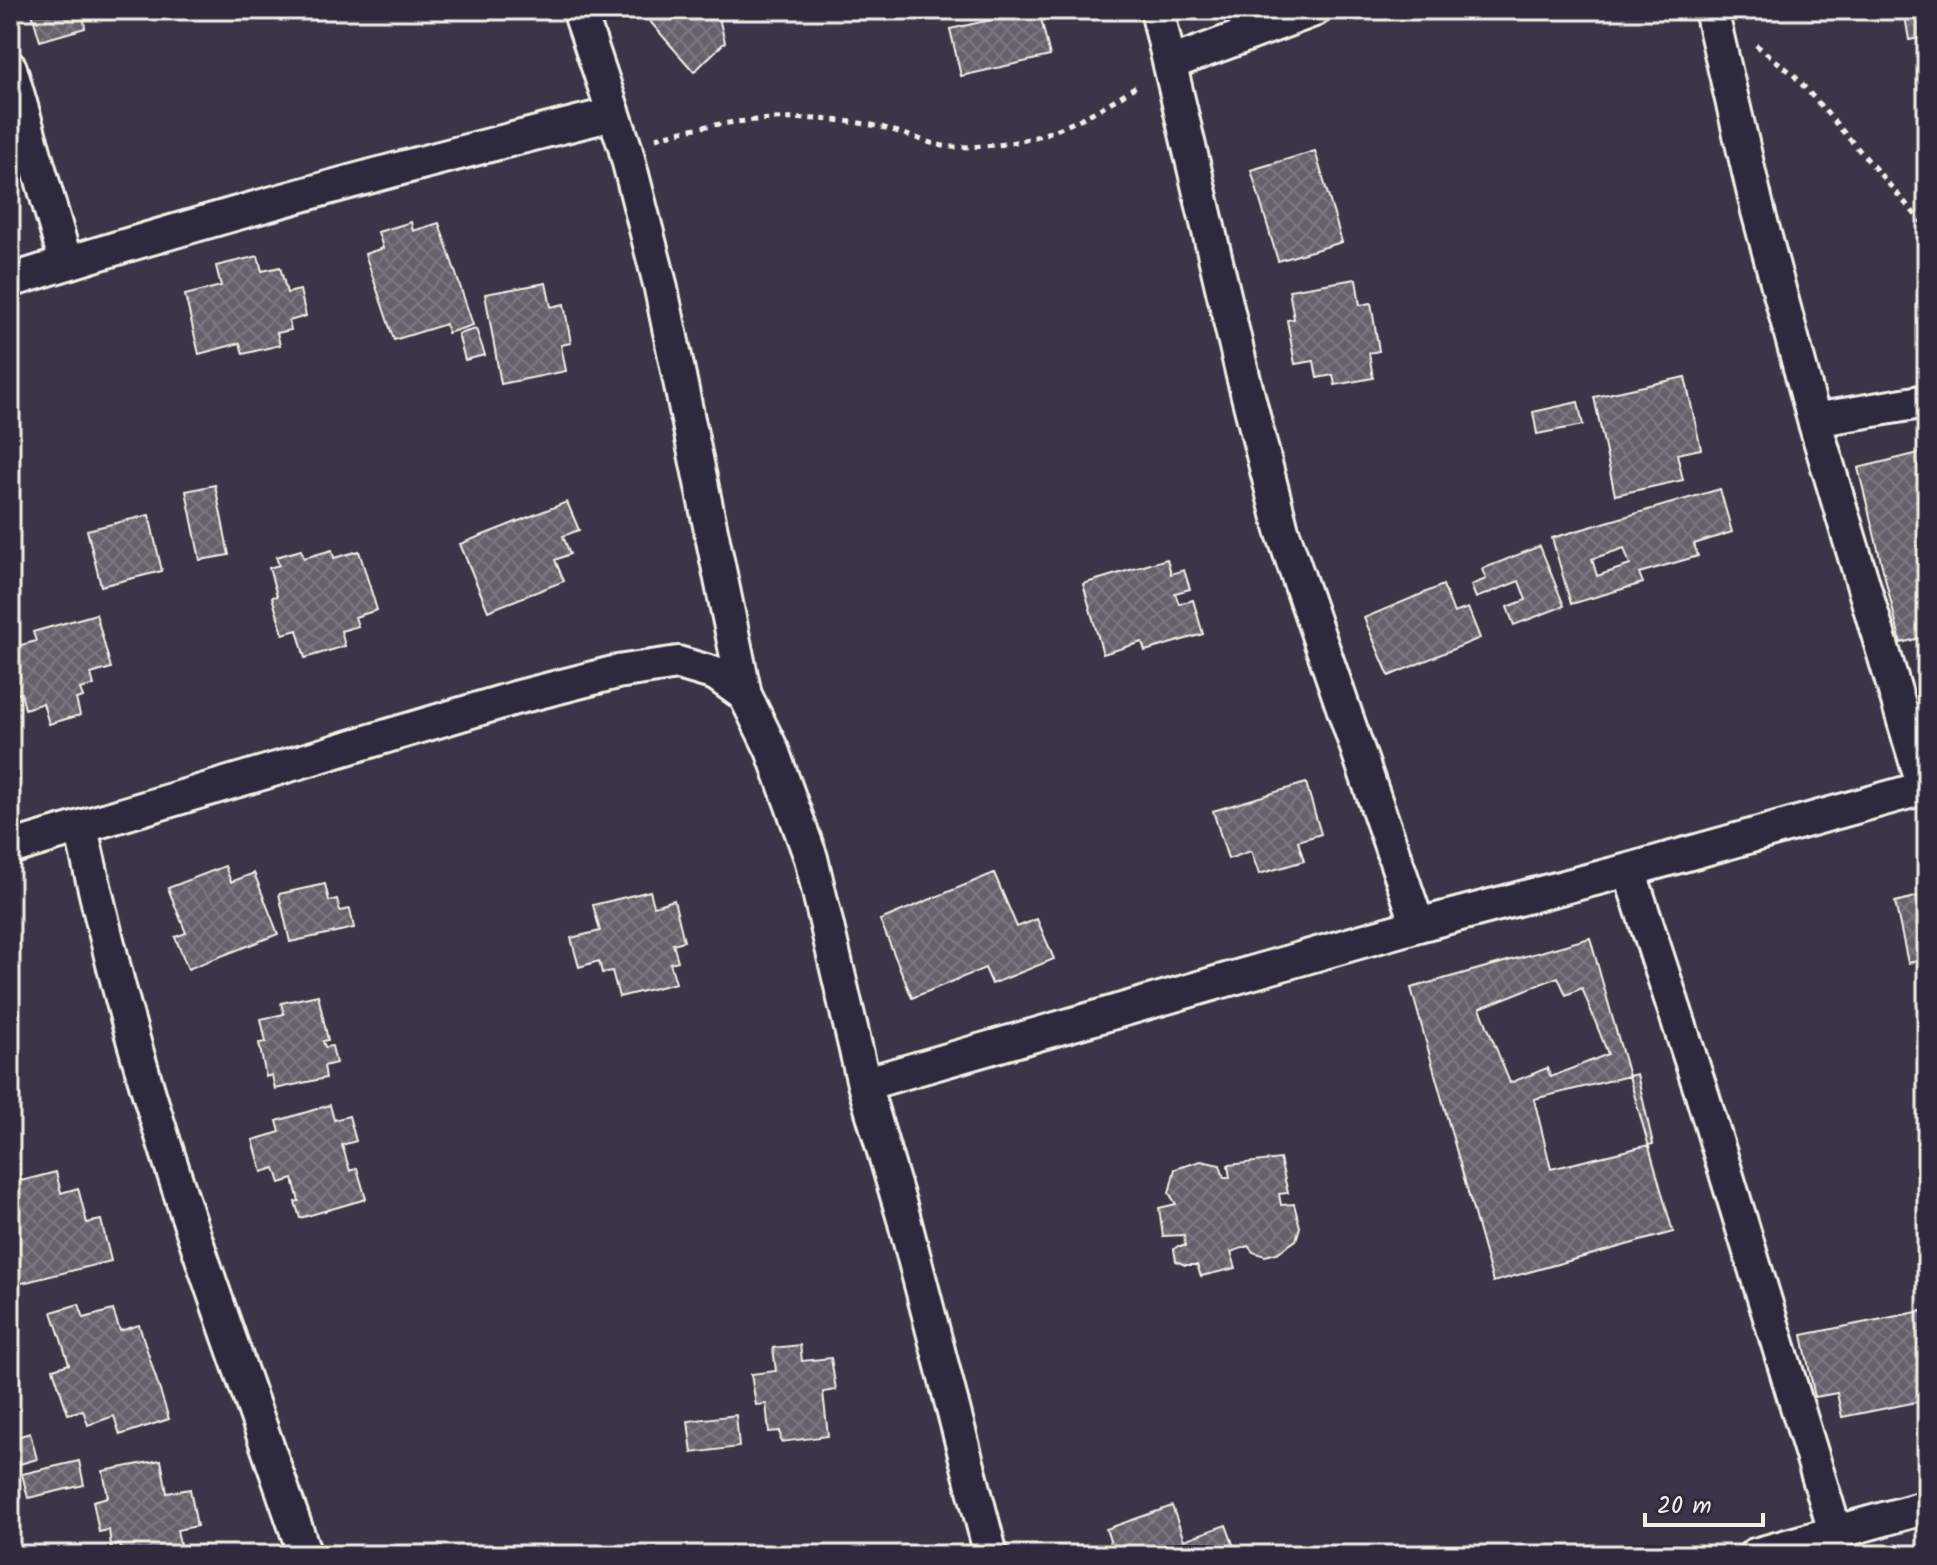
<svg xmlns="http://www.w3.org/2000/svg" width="1937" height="1565" font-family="Kalam,sans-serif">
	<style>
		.building { fill: url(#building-cross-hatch); stroke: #f4f1e8; stroke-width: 2; fill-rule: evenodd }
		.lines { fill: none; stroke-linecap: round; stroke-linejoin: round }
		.minor-casing { stroke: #f4f1e8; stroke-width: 38 }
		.path { stroke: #f4f1e8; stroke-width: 5; stroke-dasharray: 6 6; stroke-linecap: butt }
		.minor { stroke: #2f2a3d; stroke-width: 32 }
	</style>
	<defs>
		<pattern id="building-cross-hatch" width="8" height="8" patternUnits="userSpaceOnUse" patternTransform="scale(2)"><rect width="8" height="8" fill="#65616c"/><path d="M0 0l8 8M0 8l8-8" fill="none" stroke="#7c7881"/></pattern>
	</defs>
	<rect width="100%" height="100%" fill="#3b3647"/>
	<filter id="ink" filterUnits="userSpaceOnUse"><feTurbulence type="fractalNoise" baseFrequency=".0125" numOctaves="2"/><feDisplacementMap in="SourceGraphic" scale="16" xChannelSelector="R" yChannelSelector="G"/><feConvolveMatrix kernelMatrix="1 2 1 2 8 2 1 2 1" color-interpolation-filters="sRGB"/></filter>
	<g filter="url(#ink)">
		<!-- building -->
		<path class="building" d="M31,10H116L84,19L85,28L40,41Z
			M640,10H717L725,42L694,72Z
			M1035,10H1039L1050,56L961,76L950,29Z
			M1904,10H1927V37L1909,40Z
			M1315,151L1342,242L1278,261L1251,170Z
			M411,222L413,231L439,223L473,325L448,333L446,324L394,340L365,254L383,248L378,232Z
			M258,256L262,271L280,267L287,293L300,290L306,316L289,321L291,330L277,333L280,345L243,354L240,343L199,354L185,295L221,286L216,266Z
			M1356,279L1360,305L1371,303L1379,351L1369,353L1373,378L1335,385L1333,375L1317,378L1314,361L1295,364L1287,320L1294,319L1289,290Z
			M546,283L551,307L564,304L571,343L561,345L566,371L501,384L485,294Z
			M476,329L485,355L465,360L458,334Z
			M1685,377L1701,449L1677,454L1683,480L1615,495L1594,397Z
			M1578,402L1583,425L1537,434L1533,412Z
			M1927,451V499L1917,501L1927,540V636L1901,643L1858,468Z
			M215,485L229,555L200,560L186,491Z
			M1720,489L1732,532L1694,544L1698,556L1639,573L1643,583L1571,604L1552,538ZM1624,548L1630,565L1597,576L1592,559Z
			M567,502L579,530L563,536L570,554L555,560L564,581L488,611L460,544Z
			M149,515L162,571L101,586L87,530Z
			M1540,546L1564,606L1514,625L1507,607L1526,600L1519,581L1476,598L1471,585L1486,579L1482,569Z
			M301,550L304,558L332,550L334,558L359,551L377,610L355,617L358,626L341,631L345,646L305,658L297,630L283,634L272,597L277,596L269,568L279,565L276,557Z
			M1167,559L1171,574L1184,570L1190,589L1175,593L1179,604L1193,600L1203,634L1145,651L1142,642L1103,654L1083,584Z
			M1443,585L1454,613L1468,608L1480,638L1389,676L1364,618Z
			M96,614L111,668L91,674L94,685L80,689L83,697L76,699L80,715L49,724L43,703L25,709L21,693L10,696V648L36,641L33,632Z
			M1306,783L1321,834L1298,841L1304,861L1259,874L1251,851L1228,859L1213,811Z
			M225,866L231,882L254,873L278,934L188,969L175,937L186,933L168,888Z
			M994,873L1017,927L1037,919L1054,959L992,984L985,968L912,998L880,920Z
			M325,884L329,901L337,899L340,911L350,909L354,928L290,942L279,894Z
			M650,891L654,906L674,900L684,941L673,944L678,961L670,963L676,983L619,997L612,971L602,973L599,961L579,967L571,938L600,931L593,905Z
			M1927,894V959L1908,963L1895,902Z
			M1590,938L1673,1232L1493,1282L1411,988Z
			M1558,977L1566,995L1582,988L1608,1054L1551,1077L1547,1068L1510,1083L1480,1008Z
			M318,995L328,1040L323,1041L325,1047L332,1046L336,1063L324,1066L326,1078L275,1089L272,1075L266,1077L259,1043L266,1042L261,1019L284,1014L281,1003Z
			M1637,1074L1653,1144L1551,1169L1534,1099Z
			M330,1105L334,1120L349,1116L356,1141L342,1145L350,1171L357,1168L366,1199L300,1218L295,1202L299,1201L293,1179L280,1183L275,1168L262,1172L253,1140L280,1132L277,1121Z
			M1280,1159L1288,1193L1279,1194L1281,1205L1294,1204L1300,1227L1296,1240L1277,1253L1265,1256L1253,1252L1248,1246L1231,1252L1236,1268L1201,1276L1197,1265H1185L1176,1261L1174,1249L1178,1246H1185L1184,1235L1163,1236L1159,1208L1176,1204L1169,1193L1175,1169L1201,1161L1220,1165L1224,1178H1230L1228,1165Z
			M15,1160L21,1181L56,1172L61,1193L78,1188L87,1223L101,1220L111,1261L10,1286V1161Z
			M79,1304L84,1318L113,1310L120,1331L139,1325L169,1419L120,1435L114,1416L88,1425L83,1410L68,1414L53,1369L69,1364L52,1312Z
			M1927,1310V1400L1842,1417L1837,1393L1815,1397L1802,1335Z
			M800,1345L802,1361L831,1358L836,1390L823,1392L828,1436L781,1442L780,1431L769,1432L766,1404L756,1405L751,1374L776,1371L773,1348Z
			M736,1415L739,1447L692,1453L688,1421Z
			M30,1433L37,1459L10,1467V1439Z
			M161,1460L167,1493L190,1489L197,1526L177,1530L181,1549L171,1551L172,1555H123L120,1545L111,1546L109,1530L99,1532L93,1501L108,1497L103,1471Z
			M79,1461L84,1485L28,1498L22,1474Z
			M1172,1506L1184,1540L1226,1525L1237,1555H1115L1106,1529Z"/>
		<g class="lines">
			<!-- minor casing -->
			<g class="minor-casing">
				<path id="minor" d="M579,10L625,147L660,284L745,695
					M1157,10L1243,376L1282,530L1418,925
					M1711,10L1758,211L1814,420L1924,788
					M1171,63L1314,10
					M10,68L66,263
					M10,281C209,218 411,164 613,114
					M1814,420L1927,401
					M81,828C99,909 118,990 142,1070C190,1234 250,1394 305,1555
					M10,848L515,698L617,672L678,663L716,674L745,695L772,750L811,858L864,1084L904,1219L991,1555
					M1629,870L1701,1091L1835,1531
					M864,1084L1418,925L1629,870L1927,787
					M1755,1555L1927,1507"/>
			</g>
			<!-- path -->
			<path class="path" d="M1756,45L1793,74L1927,228
				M656,138C721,118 814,112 881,127C900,131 933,146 951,147C974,147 1002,146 1024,140C1065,130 1104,108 1139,84"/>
			<!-- minor -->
			<use href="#minor" class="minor"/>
		</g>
	</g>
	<!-- margin -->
	<rect width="1937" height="1565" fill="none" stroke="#2f2a3d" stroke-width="40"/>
	<rect x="20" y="20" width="1897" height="1525" fill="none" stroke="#f4f1e8" stroke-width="3" filter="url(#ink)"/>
	<!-- scale -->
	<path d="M1645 1513v12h118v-12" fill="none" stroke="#f4f1e8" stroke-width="4"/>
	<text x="1657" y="1513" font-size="24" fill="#f4f1e8" stroke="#2f2a3d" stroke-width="6" paint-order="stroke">20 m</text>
</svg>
